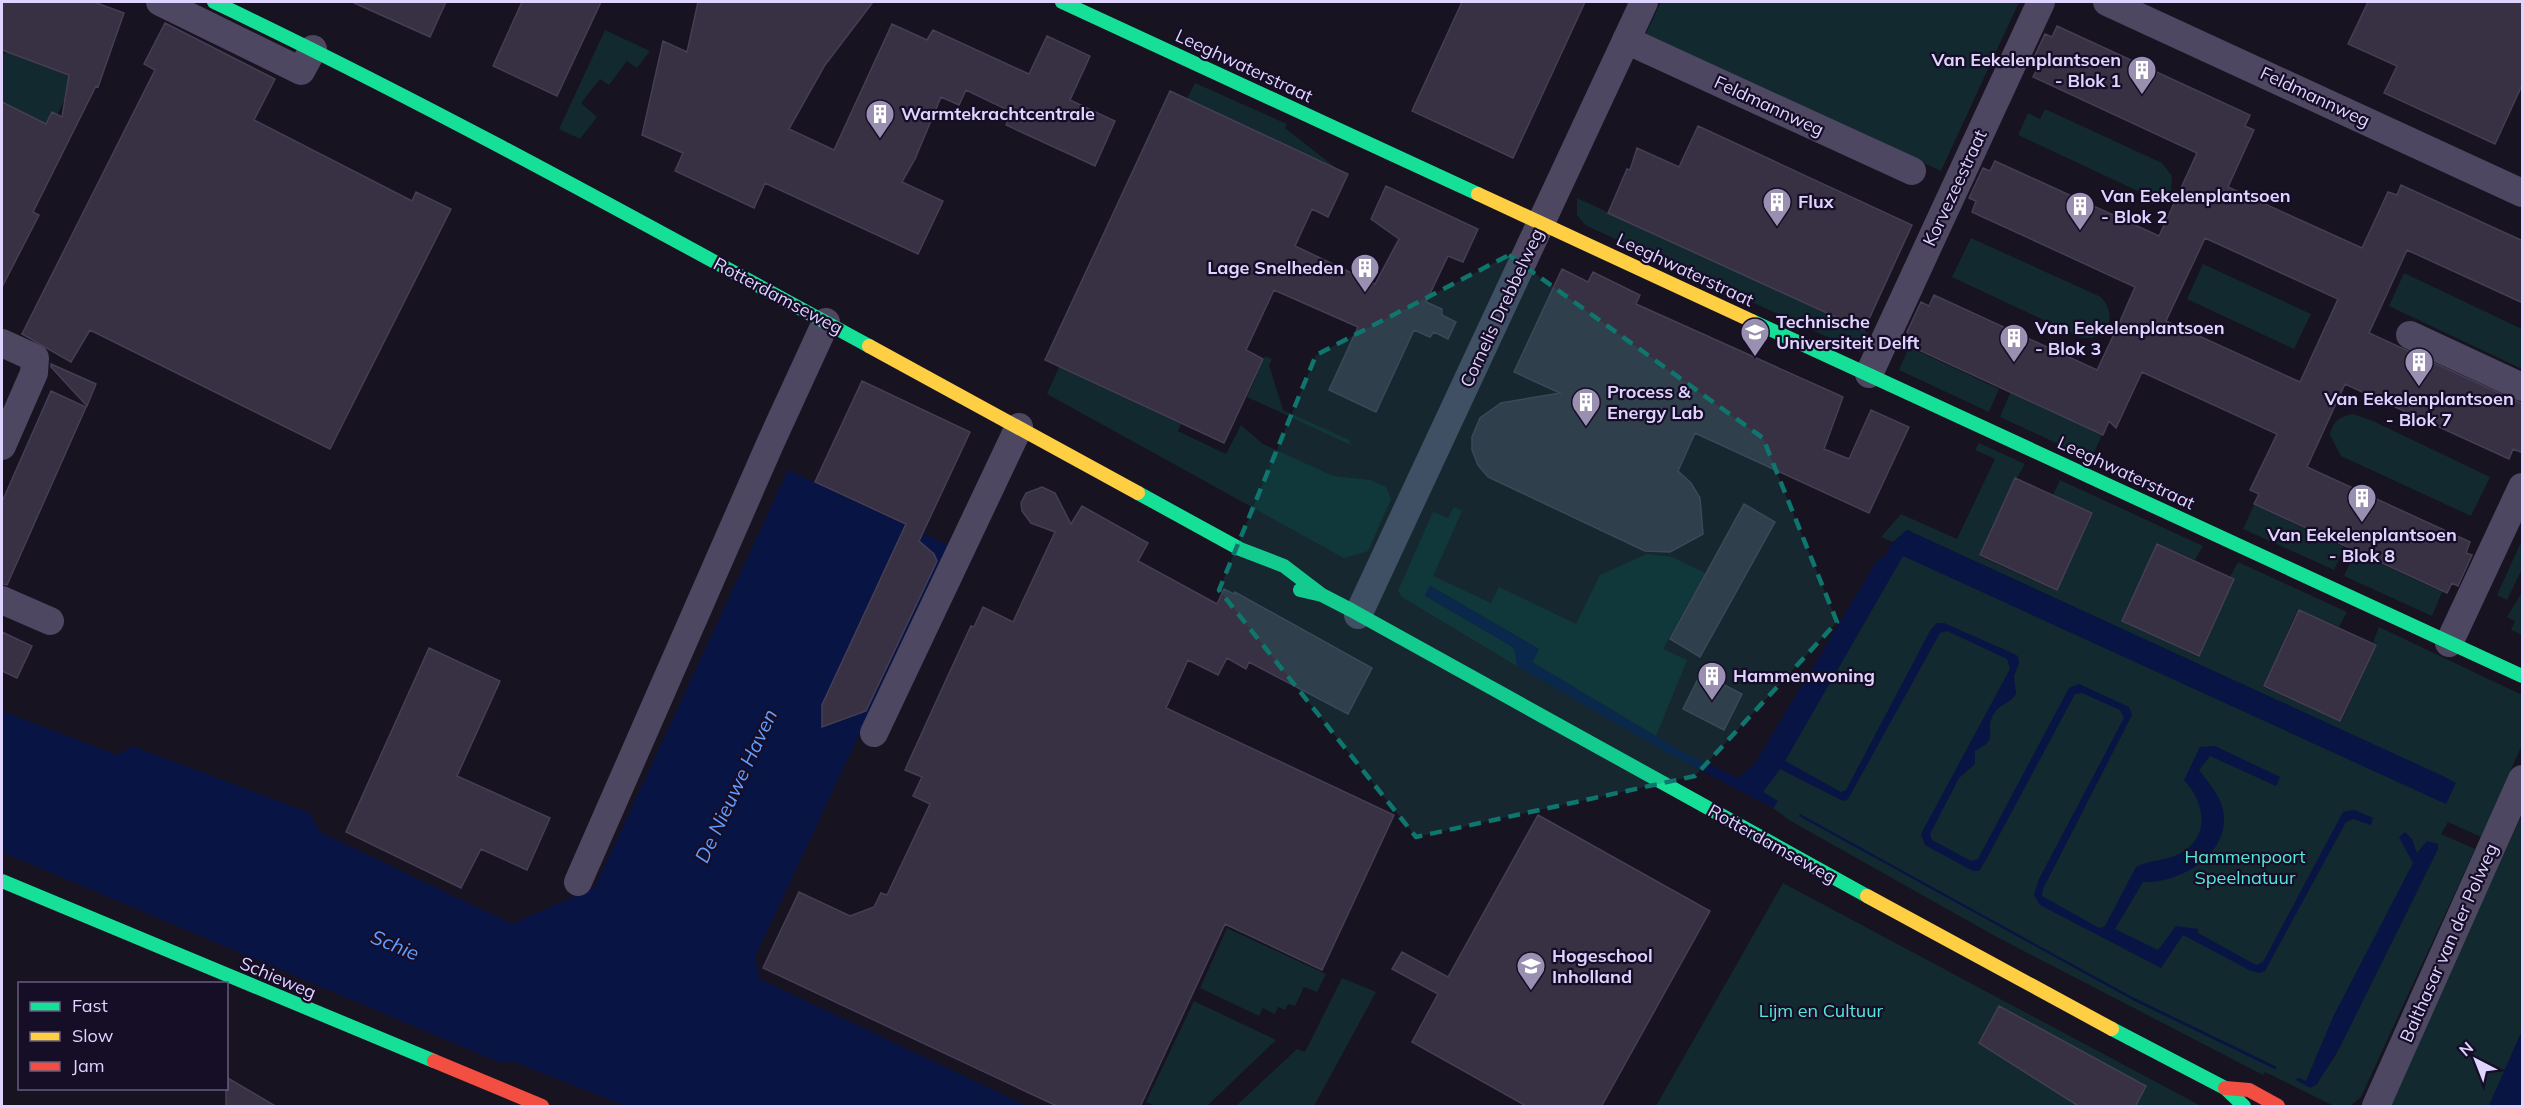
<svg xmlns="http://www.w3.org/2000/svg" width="2524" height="1108" font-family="Mulish,sans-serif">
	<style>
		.green { fill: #11292f; fill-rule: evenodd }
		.water { fill: #081444 }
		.building { fill: #373143; stroke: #453e55; stroke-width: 1.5; fill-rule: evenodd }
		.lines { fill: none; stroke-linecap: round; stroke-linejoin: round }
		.street { stroke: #4d4762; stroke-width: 28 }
		.fast { stroke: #16e098; stroke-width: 14 }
		.slow { stroke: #ffcf43; stroke-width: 14 }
		.jam { stroke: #f24e42; stroke-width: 14 }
		.marked { fill: #0f766e; fill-opacity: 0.2; stroke: #0f766e; stroke-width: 4.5; stroke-dasharray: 12 8; stroke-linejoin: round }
		.labels { text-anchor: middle; stroke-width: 4.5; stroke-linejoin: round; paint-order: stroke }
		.poi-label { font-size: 18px; font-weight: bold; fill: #dfd3ff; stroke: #160d27; text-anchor: start }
		.street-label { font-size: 18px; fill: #dfd3ff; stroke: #160d27 }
		.park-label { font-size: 18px; fill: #56e8da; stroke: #160d27 }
		.water-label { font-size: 20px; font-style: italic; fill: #619eff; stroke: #160d27 }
	</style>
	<rect width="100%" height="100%" fill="#181321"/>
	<!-- green -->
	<path class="green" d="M1661,2H2019L1941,171L1645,35Z
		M605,30L650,51L637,68L627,61L609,85L600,79L581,103L597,117L580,139L559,129Z
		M7,52L76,78L57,115L52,112L46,124L2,102V55Z
		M1195,83L1287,124L1285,128L1335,167L1187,99Z
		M2045,109L2162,163L2172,176L2171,191C2162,203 2153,207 2139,202L2142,193L2018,135L2028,113L2040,119Z
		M1577,198L1869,333L1860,352L1585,225L1577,215Z
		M1971,238L2101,297C2118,316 2109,340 2082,338L1952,277Z
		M2203,264L2311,314L2294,349L2187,299Z
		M2404,273L2522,329V369L2389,306Z
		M1909,347L1999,389L1989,412L1899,370Z
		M1265,356L1272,359L1269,365L1283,410L1349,440L1351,445L1247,397Z
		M1059,367L1181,424L1178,431L1226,454L1241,425L1263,444L1333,476L1370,480L1386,487L1391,499L1368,551L1344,558L1047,394Z
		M2010,393L2102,435L2091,459L2000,417Z
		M2353,414L2373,421L2490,477L2471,516L2341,456L2330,435C2333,421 2339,417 2353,414Z
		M1979,443L2025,464L2017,478H2015L1979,556L2057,591L2093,513L2053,495L2060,480L2203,546L2195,560L2157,543L2122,621L2198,657L2234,579L2230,577L2238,562L2347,612L2339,627L2298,609L2263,687L2341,722L2377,644L2373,642L2379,627L2522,695V745L2481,837L2448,822L2441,834L2475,849L2361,1097L2350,1106H2334L2265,1072L2263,1075L1995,936L1789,820L1773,808L1775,806L1751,791L1904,542L2456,783L1907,530L1893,542L1881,537L1901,514L1957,539L1995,459L1975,450ZM1813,823L2132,997L2276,1067L2275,1069L2133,1000ZM2437,843L2431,863L2335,1056L2316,1085L2296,1080L2299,1078L2306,1082Z
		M2254,505L2344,547L2334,570L2243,529Z
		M1454,507L1462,511L1433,576L1491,603L1499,587L1576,624L1600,575L1647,554L1672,557L1705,573L1663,649L1687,660L1656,736L1532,662L1539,649L1431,586L1425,596L1515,648L1517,666L1402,597L1398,591L1433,512L1448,518Z
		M2522,540V569L2507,600L2497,595Z
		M2355,552L2442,592L2432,616L2344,576Z
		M2522,592V635L2511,630L2515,621L2507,617Z
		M2522,815V1031L2489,1106H2388Z
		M1783,883L2201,1106H1656Z
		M1227,928L1326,974L1317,992L1304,987L1295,1006L1288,1004L1285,1010L1278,1007L1275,1014L1263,1008L1259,1016L1200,988Z
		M1342,978L1376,992L1314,1106H1236L1297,1049L1305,1052Z
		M1194,1001L1276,1040L1207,1106H1156L1146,1102Z"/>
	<!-- water -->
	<path class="water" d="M788,470L948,545L755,957L760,979L1027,1106H625L512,1061L501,1063L2,852V711L117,755L133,746L310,813L320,832L512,924L595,887Z
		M1907,530L2445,777L2456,783L2446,804L1903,556L1785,761L1841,792L1846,790L1931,629L1937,623H1944L2012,653L2018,656L2019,663L2014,676L2016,694C2011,703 2000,704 1995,712C1981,733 2003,737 1975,751V764L1959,778L1930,834L1932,840L1971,861L1978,859L2069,688L2079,684L2129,707L2132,715L2043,889L2042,896L2099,928L2105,926L2136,867C2148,860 2164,861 2177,855C2211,839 2206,803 2184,780L2200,747L2215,746L2280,777L2276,786L2210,756L2199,770C2208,782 2220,795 2223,810C2232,854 2179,884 2143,882L2115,929L2158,950L2176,926L2198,929V933L2256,965L2263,962L2343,812L2354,810L2373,818L2371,825L2353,819L2346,822L2265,971L2260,973L2251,971L2183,935L2161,968L2040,905L2034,895L2039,879L2124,718L2120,710L2082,693L2075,694L1987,858L1979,871H1973L1925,845L1921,834L2010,669L2007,659L1947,631L1940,633L1848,799L1843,801L1780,769L1763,792L1778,801L1773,808L1664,751L1517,666L1514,648L1425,595L1430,586L1539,649L1532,662L1682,752L1738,778L1755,763L1878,559L1884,557L1893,542Z
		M1800,814L2132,997L2277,1067L2275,1069L2133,1000L1799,816Z
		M2405,832L2412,839L2417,853L2427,841L2438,844V849L2340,1047L2316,1085L2310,1088L2296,1080L2299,1078L2306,1081L2333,1017L2413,863L2399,837Z
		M2522,1031V1106H2489Z"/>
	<!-- building -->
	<path class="building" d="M2,2H94L124,13L98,87L96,86L33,212L39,215L2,287V102L46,124L52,112L62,117L69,75L2,50Z
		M352,2H446L430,37Z
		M522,2H601L557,96L493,66Z
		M698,2H873L825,65L789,129L834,150L892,24L927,40L933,30L1029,74L1047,36L1090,56L1070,100L1115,121L1095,166L1006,125L1012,112L966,90L959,105L941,97L915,159L902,182L943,201L918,254L765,183L754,208L675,171L683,153L642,135L663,41L687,52Z
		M1462,2H1585L1513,158L1412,111Z
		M2368,2H2523V83L2495,144L2384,93L2397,66L2348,44Z
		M165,23L275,79L254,120L412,201L416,192L451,209L330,449L90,330L71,362L22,334L155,70L144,64Z
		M2057,26L2250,115L2245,126L2254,130L2228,187L2289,215L2362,248L2388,192L2397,195L2401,185L2523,241V303L2407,250L2369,333L2523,404V453L2513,449L2509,459L2345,384L2307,467L2470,542L2466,553L2472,555L2458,586L2452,583L2447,593L2254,504L2259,494L2250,490L2277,434L2142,372L2116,428L2109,421L2103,435L1910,346L1913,340L1907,332L1921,302L1929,306L1934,295L2097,370L2117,328L2135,287L1972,212L1976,201L1969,198L1983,168L1990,171L1995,161L2159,236L2197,153L2033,77L2038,67L2031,64L2045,34L2052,37ZM2205,238L2338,299L2300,382L2166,321Z
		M1170,91L1348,174L1328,217L1312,209L1295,246L1375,284L1399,239L1371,219L1386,186L1478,229L1463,262L1448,256L1426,302L1442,309V315L1456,322L1448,339L1434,332L1430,337L1414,330L1376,412L1329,390L1358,327L1274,290L1246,350L1263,359L1224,443L1045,360Z
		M1698,126L1912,225L1864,330L1608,213L1627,169L1630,170L1637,148L1679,167Z
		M1562,269L1588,282L1593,272L1640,295L1636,304L1843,397L1824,449L1849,459L1871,410L1909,427L1869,513L1695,433L1678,471L1691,483L1700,498L1703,534L1670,552L1645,551L1488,477L1478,465L1472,450V437L1480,418L1501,403L1560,393L1514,372Z
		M51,364L96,384L87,406L51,367Z
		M862,381L970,432L919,541L934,554L937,561L866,711L822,727V705L906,524L815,482Z
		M51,391L86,407L7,585L2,584V502Z
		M2015,478L2092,513L2057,590L1980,555Z
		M1042,487L1055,493L1071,524L1082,506L1148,543L1138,561L1217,604L1224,589L1234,594L1235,592L1372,668L1348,714L1249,662L1246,669L1227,658L1218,675L1188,660L1166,708L1394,815L1322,970L1225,924L1140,1107H1059L763,968L799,892L850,916L874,907L881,893L887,895L930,804L913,796L922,777L905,770L945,682L971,626L974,627L983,607L1013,622L1055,532L1031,523L1022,511L1021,503L1026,493Z
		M1744,504L1775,522L1700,657L1670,639Z
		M2157,544L2234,579L2199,656L2122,621Z
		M2299,610L2376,645L2340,721L2264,686Z
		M2,632L32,646L17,678L2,671Z
		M429,648L500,681L457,776L550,818L527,870L481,849L461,888L346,832Z
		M1701,673L1742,694L1724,730L1683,709Z
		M1538,815L1710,911L1601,1107H1528L1412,1042L1438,994L1392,969L1402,952L1448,977Z
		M1999,1006L2146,1086L2135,1107H2080L1979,1043Z
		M226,1077L277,1107H226Z"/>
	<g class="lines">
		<!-- street -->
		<path class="street" d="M160,2L301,71L313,49
			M2107,2L2522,193
			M1626,40L1912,171
			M2410,335L2522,387
			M2,343L35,358L34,373L2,446
			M1869,374L2041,2
			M2,600L50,621
			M1358,615L1644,2
			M2449,643L2522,487
			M874,733L1019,427
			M578,882L770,444L826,322
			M2376,1106L2522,779"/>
		<!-- fast -->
		<path class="fast" d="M214,2C437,108 652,228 869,346
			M1062,2L1478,194
			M1752,321L2522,676
			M1138,493L1240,549L1284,566L1322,595
			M1300,590L1322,595L1351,610L1867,896
			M2,881L434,1061
			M2112,1029L2225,1088L2244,1106"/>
		<!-- slow -->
		<path class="slow" d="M1478,194L1752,321
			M869,346L1138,493
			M1867,896L2112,1029"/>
		<!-- jam -->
		<path class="jam" d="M434,1061L542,1106
			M2225,1088L2249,1090L2278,1106"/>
	</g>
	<!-- marked area -->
	<path class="marked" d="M1509,255L1763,438L1837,622L1695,776L1416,837L1219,590L1316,355Z"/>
	<!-- icons -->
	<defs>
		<g id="building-pin" transform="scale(1.5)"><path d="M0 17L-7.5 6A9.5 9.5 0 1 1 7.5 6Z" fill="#9990b1" stroke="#160d27"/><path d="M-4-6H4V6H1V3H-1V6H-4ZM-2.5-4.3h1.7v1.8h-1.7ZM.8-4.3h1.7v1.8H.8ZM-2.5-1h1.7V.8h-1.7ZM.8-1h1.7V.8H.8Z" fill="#fff"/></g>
		<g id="university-pin" transform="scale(1.5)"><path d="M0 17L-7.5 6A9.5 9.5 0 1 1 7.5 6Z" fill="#9990b1" stroke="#160d27"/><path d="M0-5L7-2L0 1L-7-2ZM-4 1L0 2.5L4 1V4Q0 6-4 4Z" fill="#fff"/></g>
	</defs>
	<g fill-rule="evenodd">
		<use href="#building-pin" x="2142" y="70"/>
		<use href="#building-pin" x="880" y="114"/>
		<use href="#building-pin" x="1777" y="202"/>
		<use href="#building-pin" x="2080" y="206"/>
		<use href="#building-pin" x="1365" y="268"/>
		<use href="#university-pin" x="1755" y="332"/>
		<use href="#building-pin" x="2014" y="338"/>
		<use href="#building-pin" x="2419" y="362"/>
		<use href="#building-pin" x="1586" y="402"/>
		<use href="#building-pin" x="2362" y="498"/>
		<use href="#building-pin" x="1712" y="676"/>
		<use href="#university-pin" x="1531" y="966"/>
	</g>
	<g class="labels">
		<!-- poi labels -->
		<g class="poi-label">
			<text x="2121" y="66" text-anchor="end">Van Eekelenplantsoen<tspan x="2121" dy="21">- Blok 1</tspan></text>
			<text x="901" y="120">Warmtekrachtcentrale</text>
			<text x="2101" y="202">Van Eekelenplantsoen<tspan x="2101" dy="21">- Blok 2</tspan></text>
			<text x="1798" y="208">Flux</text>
			<text x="1344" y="274" text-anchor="end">Lage Snelheden</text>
			<text x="1776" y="328">Technische<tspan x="1776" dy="21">Universiteit Delft</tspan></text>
			<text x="2035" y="334">Van Eekelenplantsoen<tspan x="2035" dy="21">- Blok 3</tspan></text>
			<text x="1607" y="398">Process &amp;<tspan x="1607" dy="21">Energy Lab</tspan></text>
			<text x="2419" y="405" text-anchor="middle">Van Eekelenplantsoen<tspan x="2419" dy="21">- Blok 7</tspan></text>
			<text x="2362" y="541" text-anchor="middle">Van Eekelenplantsoen<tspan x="2362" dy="21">- Blok 8</tspan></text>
			<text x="1733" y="682">Hammenwoning</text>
			<text x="1552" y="962">Hogeschool<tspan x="1552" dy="21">Inholland</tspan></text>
		</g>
		<!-- street labels -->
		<g class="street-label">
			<text transform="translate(1244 66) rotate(25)" y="6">Leeghwaterstraat</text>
			<text transform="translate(2315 97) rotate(25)" y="6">Feldmannweg</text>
			<text transform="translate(1769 106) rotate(25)" y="6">Feldmannweg</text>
			<text transform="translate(1955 188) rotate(-65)" y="6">Korvezeestraat</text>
			<text transform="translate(1685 270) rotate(25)" y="6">Leeghwaterstraat</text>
			<text transform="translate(778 296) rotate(28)" y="6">Rotterdamseweg</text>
			<text transform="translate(1502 308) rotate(-65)" y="6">Cornelis Drebbelweg</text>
			<text transform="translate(2126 473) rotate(25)" y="6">Leeghwaterstraat</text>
			<text transform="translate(1772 844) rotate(29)" y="6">Rotterdamseweg</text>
			<text transform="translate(2449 943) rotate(-66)" y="6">Balthasar van der Polweg</text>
			<text transform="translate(278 978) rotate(23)" y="6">Schieweg</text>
		</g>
		<!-- park labels -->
		<g class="park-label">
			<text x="2245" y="863">Hammenpoort<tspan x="2245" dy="21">Speelnatuur</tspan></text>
			<text x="1821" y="1017">Lijm en Cultuur</text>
		</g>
		<!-- water labels -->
		<g class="water-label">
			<text transform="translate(736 786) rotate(-65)" y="7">De Nieuwe Haven</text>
			<text transform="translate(395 945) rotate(22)" y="7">Schie</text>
		</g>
	</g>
	<!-- border -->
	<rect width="2524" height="1108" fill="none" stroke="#dfd3ff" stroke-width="6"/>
	<!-- legend -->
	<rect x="18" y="982" width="210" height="108" fill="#160d27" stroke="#665c7d" stroke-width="1.5"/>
	<rect x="30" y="1002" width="30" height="9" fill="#16e098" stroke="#665c7d" stroke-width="1.5"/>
	<text x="72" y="1012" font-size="18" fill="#dfd3ff">Fast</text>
	<rect x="30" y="1032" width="30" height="9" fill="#ffcf43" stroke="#665c7d" stroke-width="1.5"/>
	<text x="72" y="1042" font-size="18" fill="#dfd3ff">Slow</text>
	<rect x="30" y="1062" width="30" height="9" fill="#f24e42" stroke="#665c7d" stroke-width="1.5"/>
	<text x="72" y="1072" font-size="18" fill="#dfd3ff">Jam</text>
	<!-- north arrow -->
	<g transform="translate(2476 1060) rotate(318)" stroke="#160d27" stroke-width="4.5" paint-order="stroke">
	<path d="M0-4.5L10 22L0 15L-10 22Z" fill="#dfd3ff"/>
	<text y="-9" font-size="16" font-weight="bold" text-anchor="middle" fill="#dfd3ff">N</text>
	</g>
</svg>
